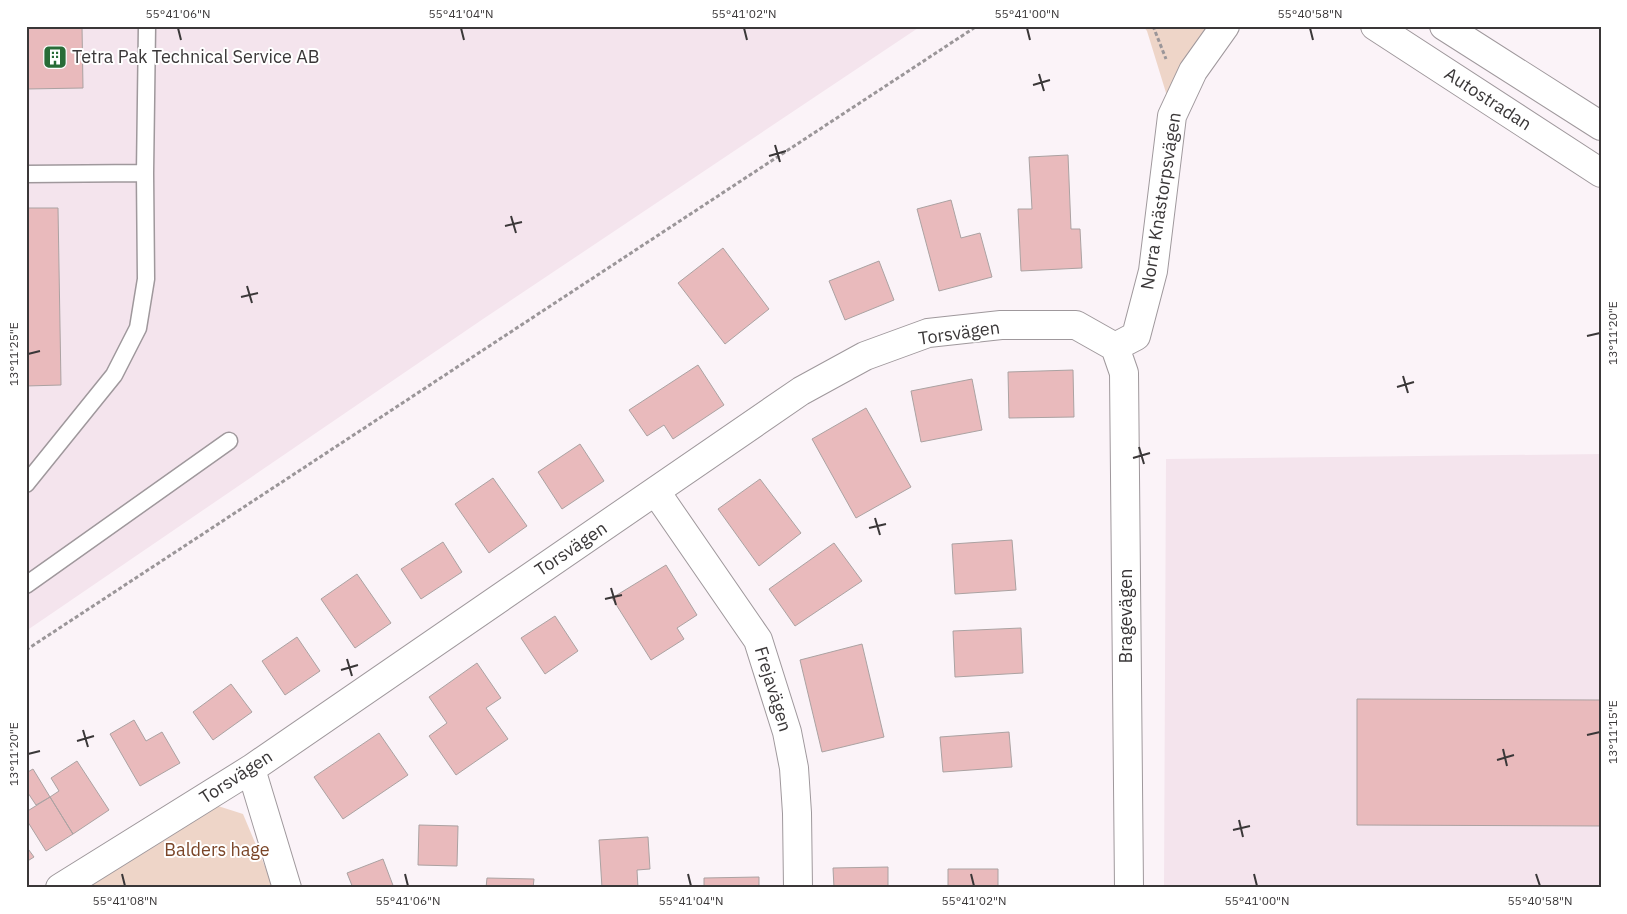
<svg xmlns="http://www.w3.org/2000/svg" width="1627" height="914" font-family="'IBM Plex Sans',sans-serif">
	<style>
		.built { fill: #f4e4ed }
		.green { fill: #eed5c8 }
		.building { fill: #e9babc; stroke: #aba2a2 }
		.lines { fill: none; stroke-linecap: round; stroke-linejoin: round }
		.lane-casing { stroke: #9f989c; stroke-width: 19 }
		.street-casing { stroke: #9f989c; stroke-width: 30 }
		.highway-casing { stroke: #9f989c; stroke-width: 30 }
		.path { stroke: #9b9699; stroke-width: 3; stroke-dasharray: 4 2.5; stroke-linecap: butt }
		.lane { stroke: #fff; stroke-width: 16 }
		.street { stroke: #fff; stroke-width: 28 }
		.highway { stroke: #fff; stroke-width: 28 }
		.ticks { fill: none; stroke: #3a3738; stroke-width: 2 }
		.labels { text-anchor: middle; stroke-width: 4; stroke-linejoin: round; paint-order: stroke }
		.poi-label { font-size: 18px; fill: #3a3738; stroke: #fff; text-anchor: start }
		.street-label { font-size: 18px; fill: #3a3738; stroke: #fff }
		.park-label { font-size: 18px; fill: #7a4528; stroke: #fff }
		.neatline { fill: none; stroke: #3a3738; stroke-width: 2 }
		.ticks-label { font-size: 12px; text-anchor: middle; fill: #3a3738 }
	</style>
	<rect width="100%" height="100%" fill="#fbf3f8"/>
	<!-- built -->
	<path class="built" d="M26,26H921L483,319L26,631Z
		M1601,454V888H1164L1166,459Z"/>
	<!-- green -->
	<path class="green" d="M1143,26H1212L1167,96L1147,31Z
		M218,806L243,814L274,888H86Z"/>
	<!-- building -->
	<path class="building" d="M26,26H82L83,88L26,89Z
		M1068,155L1071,229H1080L1082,268L1021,271L1018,209H1032L1029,157Z
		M951,200L961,238L980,233L992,277L939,291L917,209Z
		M26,208H58L61,385L26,386Z
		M723,248L769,309L725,344L678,283Z
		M879,261L894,300L845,320L829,281Z
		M698,365L724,405L673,439L664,425L647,436L629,410Z
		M1073,370L1074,417L1009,418L1008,372Z
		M972,379L982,430L921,442L911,391Z
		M866,408L911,487L856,518L812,439Z
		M580,444L604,481L562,509L538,472Z
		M493,478L527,526L489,553L455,504Z
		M760,479L801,533L759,566L718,509Z
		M1012,540L1016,590L955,594L952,544Z
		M443,542L462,572L421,599L401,569Z
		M834,543L862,581L795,626L769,589Z
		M666,565L697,615L677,628L684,639L651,660L612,598Z
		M357,574L391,623L355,648L321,599Z
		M555,616L578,651L545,674L521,638Z
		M1021,628L1023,673L955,677L953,631Z
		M297,637L320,671L285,695L262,661Z
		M862,644L884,737L822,752L800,660Z
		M477,663L501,698L486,708L508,739L456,775L429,736L447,723L429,697Z
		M231,684L252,712L213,740L193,712Z
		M1357,699L1601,700V826L1357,825Z
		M134,720L146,741L162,732L180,763L140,786L110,734Z
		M1009,732L1012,767L943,772L940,737Z
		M379,733L408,775L343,819L314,777Z
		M77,761L109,810L73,834L50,797L59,791L51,778Z
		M33,769L50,797L36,805L26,790V773Z
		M50,797L73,834L46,851L26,819V812Z
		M419,825L458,826L457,866L418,865Z
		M648,837L650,869L637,870L638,888H602L599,840Z
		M26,846L34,857L26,862Z
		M383,859L394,888H353L347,873Z
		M888,867V888H834L833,868Z
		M948,869H998V888H948Z
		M759,877V888H704V878Z
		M487,878L534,879L533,888H486Z"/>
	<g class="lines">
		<!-- lane casing -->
		<g class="lane-casing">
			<path id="lane" d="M26,174L145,173
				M26,484L114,375L138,328L146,279L145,173L147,26
				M26,585L229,441"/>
		</g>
		<!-- street casing -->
		<g class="street-casing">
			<path id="street" d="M1115,347L1124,373L1129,888
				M1115,347L1136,336L1153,271L1172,116L1193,71L1225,26
				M656,492L758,640L787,732L794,768L797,813L798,888
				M251,769L287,888
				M60,888L251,769L801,391L865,356L928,333L1001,325H1076L1115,347"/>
		</g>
		<!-- highway casing -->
		<g class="highway-casing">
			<path id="highway" d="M1375,26L1601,173
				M1444,26L1601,126"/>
		</g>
		<!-- path -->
		<path class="path" d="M1153,26L1166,59
			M26,650L977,26"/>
		<!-- lane -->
		<use href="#lane" class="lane"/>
		<!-- street -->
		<use href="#street" class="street"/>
		<!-- highway -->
		<use href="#highway" class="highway"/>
	</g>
	<!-- ticks -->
	<path class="ticks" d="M178,28L181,40M461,28L464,40M744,28L747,40M1027,28L1030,40M1310,28L1313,40M1039,74L1044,91M1033,85L1050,80M775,145L780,162M769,156L786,151M511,216L516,233M505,226L522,222M247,286L252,303M241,297L258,293M1587,336L1600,333M28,354L40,351M1403,376L1408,393M1397,387L1414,382M1139,447L1144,464M1133,458L1150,453M875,518L880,535M869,528L886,524M611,588L616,605M605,599L622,595M347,659L352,676M341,670L358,665M83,730L88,747M1587,735L1600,732M77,741L94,736M1503,749L1507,766M28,754L40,751M1497,760L1514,755M1239,820L1243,837M1233,830L1250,826M122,874L125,886M405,874L408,886M688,874L691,886M971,874L974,886M1254,874L1257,886M1536,874L1540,886"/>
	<!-- icons -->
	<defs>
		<g id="building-square" transform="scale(1.25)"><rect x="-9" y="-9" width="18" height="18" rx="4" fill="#286c37" stroke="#fff"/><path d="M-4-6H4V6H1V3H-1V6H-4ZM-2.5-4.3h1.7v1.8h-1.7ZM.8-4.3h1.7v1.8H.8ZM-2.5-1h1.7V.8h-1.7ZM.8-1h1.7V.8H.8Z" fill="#fff"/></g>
	</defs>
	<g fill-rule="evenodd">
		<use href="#building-square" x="55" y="57"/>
	</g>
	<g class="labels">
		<!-- poi labels -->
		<g class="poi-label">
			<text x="72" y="63">Tetra Pak Technical Service AB</text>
		</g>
		<!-- street labels -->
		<g class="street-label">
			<text transform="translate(1488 99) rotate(33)" y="6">Autostradan</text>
			<text transform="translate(1161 201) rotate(-81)" y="6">Norra Knästorpsvägen</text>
			<text transform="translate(959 333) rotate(-8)" y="6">Torsvägen</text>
			<text transform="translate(571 549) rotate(-34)" y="6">Torsvägen</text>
			<text transform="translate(1126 616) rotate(-90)" y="6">Bragevägen</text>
			<text transform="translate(773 689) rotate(73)" y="6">Frejavägen</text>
			<text transform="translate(236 777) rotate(-33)" y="6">Torsvägen</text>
		</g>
		<!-- park labels -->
		<g class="park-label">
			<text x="217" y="856">Balders hage</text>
		</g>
	</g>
	<!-- border -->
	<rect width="1627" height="914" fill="none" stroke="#ffffff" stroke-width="55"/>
	<rect x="28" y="28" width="1572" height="858" class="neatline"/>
	<g class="ticks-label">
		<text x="178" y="18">55°41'06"N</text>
		<text x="461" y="18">55°41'04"N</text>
		<text x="744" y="18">55°41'02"N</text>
		<text x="1027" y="18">55°41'00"N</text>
		<text x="1310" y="18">55°40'58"N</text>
		<text transform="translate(1613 333) rotate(-90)" y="4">13°11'20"E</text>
		<text transform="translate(14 354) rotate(-90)" y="4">13°11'25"E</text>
		<text transform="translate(1613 732) rotate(-90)" y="4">13°11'15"E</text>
		<text transform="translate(14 754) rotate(-90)" y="4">13°11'20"E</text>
		<text x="125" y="905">55°41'08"N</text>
		<text x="408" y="905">55°41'06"N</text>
		<text x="691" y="905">55°41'04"N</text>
		<text x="974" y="905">55°41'02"N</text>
		<text x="1257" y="905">55°41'00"N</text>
		<text x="1540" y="905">55°40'58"N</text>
	</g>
</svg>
